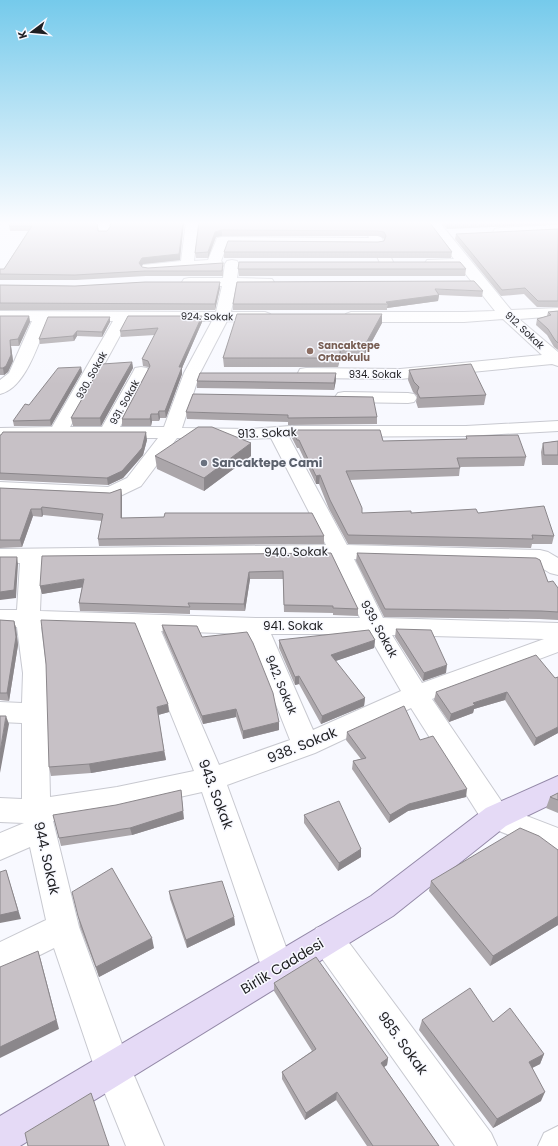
<svg xmlns="http://www.w3.org/2000/svg" width="558" height="1146" font-family="Poppins,sans-serif">
	<style>
		.lines { fill: none; stroke-linecap: round; stroke-linejoin: round }
		.minor-casing { stroke: #c8c9d0; stroke-width: 2 }
		.major-casing { stroke: #9489a8; stroke-width: 2 }
		.minor { fill: #fff; fill-rule: evenodd }
		.major { fill: #e5daf6; fill-rule: evenodd }
		.wall { fill: #aba6aa }
		.shaded-wall { fill: #8b878b }
		.building { fill: #c7c1c6; stroke: #8b878b }
		.education-dot { fill: #8d6e63; stroke: #f8f9ff; stroke-width: 1.5 }
		.worship-dot { fill: #6b7280; stroke: #f8f9ff; stroke-width: 1.5 }
		.labels { text-anchor: middle; stroke-width: 3; stroke-linejoin: round; paint-order: stroke }
		.far-street-label { font-size: 10px; fill: #1f1f22; stroke: #f8f9ff }
		.far-education-label { font-size: 10px; font-weight: bold; fill: #785e54; stroke: #f8f9ff; text-anchor: start }
		.street-label { font-size: 12px; fill: #1f1f22; stroke: #f8f9ff }
		.worship-label { font-size: 12px; font-weight: bold; fill: #5b616d; stroke: #f8f9ff; text-anchor: start }
		.near-street-label { font-size: 14px; fill: #1f1f22; stroke: #f8f9ff }
	</style>
	<rect width="100%" height="100%" fill="#f8f9ff"/>
	<g class="lines">
		<!-- minor casing -->
		<g class="minor-casing">
			<path id="minor" d="M97,223H109L110,232L108,235H100Z
				M186,223H198L194,261L208,260L216,241L217,238L222,237L369,238L366,230L368,227H376L378,230L394,264L392,267H382L372,246L227,245L221,261L224,264L222,267L148,272L143,271L141,268L143,265L181,261Z
				M427,223H440L511,310L558,308V316L519,319L558,352V366L552,364L400,379L306,378L300,377L298,373L300,369L306,368L400,369L542,355L503,319L464,322H351L346,320L343,317L346,314L351,312H464L495,311L460,267L427,266L425,263L427,260L454,259Z
				M558,225V233L499,236L495,235L493,232L495,229L499,228Z
				M232,260L237,261L239,264L237,278L272,279L274,282L272,285L267,286H236L231,312H265L270,314L273,317L270,320L265,322L227,321L200,373L182,428L249,429L290,426H466L558,421V431L466,436L289,437L347,545L540,550L548,552L558,558V575L550,573L535,564L354,559L383,618L558,623V652L432,699L506,808L558,828V854L486,826L411,708L315,753L227,785L294,969L290,980L278,985L266,980L262,969L202,792L117,811L53,821L79,927L130,1066L164,1146H126L95,1069L54,948L0,975V942L46,920L30,847L0,860V833L24,823L0,822V798L22,799V723L0,722V702L22,703L23,673L17,627L0,626V610H17L20,563H0V549L326,545L271,438L249,439L177,438L141,486L118,497L111,499L0,494V482L108,487L127,478L158,438H0V428L52,427L113,321H48C38,343 26,388 0,394V380L9,373L32,321H0V311L216,312L222,286H189L184,285L182,282L184,279L189,278H223L225,264L227,261ZM128,321H212L184,373L164,427H120L149,372L147,368L141,367L135,368L133,372L102,427H70ZM332,559L360,618H256L40,611L42,562ZM41,627L137,630L194,771L117,787L50,797L47,673ZM161,631L248,634L290,740L219,765ZM271,634H368L401,691L313,730ZM392,635L544,639L422,683Z
				M344,392L408,393L414,394L417,398L414,402L408,403L344,402L338,401L335,397L338,393Z
				M327,924L338,928L491,1133L497,1146H455L316,950L311,939L316,928Z
				M558,1126V1146H538L544,1133Z"/>
		</g>
		<!-- major casing -->
		<g class="major-casing">
			<path id="major" d="M558,776V801L506,826L393,916L20,1146H0V1116L371,896L486,808Z"/>
		</g>
		<!-- minor -->
		<use href="#minor" class="minor"/>
		<!-- major -->
		<use href="#major" class="major"/>
	</g>
	<!-- wall -->
	<path class="wall" d="M11,223L98,231L180,260L143,264L141,266L142,267L148,268L223,269V276H146L76,280H0V269H4L28,231H10L9,226Z
		M199,223H430L452,252L451,258H224V252L378,242L384,241V239L383,238L378,236H222L216,237L208,258H196L195,253Z
		M442,223H558V224L447,229Z
		M558,229V307H537L524,294L501,296L455,239L456,234Z
		M238,269H466L465,276H239Z
		M237,282L483,291L482,297L439,295L438,301L387,308V310H233V304Z
		M0,285L220,288L215,310H0Z
		M558,311V350L554,347L547,335L536,325L537,319L547,316L548,312Z
		M382,314V323L365,354H341L338,367H224L223,358Z
		M0,316H29L30,322L19,346H11L13,361L8,372L4,375H0Z
		M110,322L102,337L77,336L74,341L40,344L39,339Z
		M202,322L182,368V374L166,418H160L159,421H152L151,426H122V419L149,368L148,367L143,366L142,359L155,335L121,337L120,331Z
		M132,362L133,368L101,426H73L71,418Z
		M81,367L82,372L51,426H14L13,421L29,405Z
		M409,370L486,395L484,405L418,408L416,402L417,396L413,392L408,380Z
		M336,373V380L334,390L197,388V381Z
		M186,412L377,417V424L288,425V422L187,419Z
		M292,430L383,441L466,439V436L526,457L524,466L460,467L459,476L349,480L362,513H478L554,536L552,544H532L531,548L348,544L329,509L319,484H316L299,448H297L292,438Z
		M0,435L147,440L143,455L138,461L123,478L108,485L0,480Z
		M558,441V465H542L541,452L543,443Z
		M251,443V456L204,491L157,469L155,456Z
		M0,488L110,493L121,489L122,497V518L324,536V544L99,546L98,539L102,521L43,515L42,517L33,516L22,547L0,548Z
		M331,553L358,609V616L333,615V613L284,612L283,579H250L245,611L190,610V614L80,611L79,603L82,587L42,594L40,586Z
		M357,553L548,582L558,588V620L539,619L384,617L356,561Z
		M0,620L14,621L16,628L18,645L9,701L0,700Z
		M162,625L202,637L279,730L243,739L236,717L203,724L163,633Z
		M396,629L446,673L423,681L395,637Z
		M279,640H375L374,648L335,661L365,698L364,706L321,724L299,684L295,685L279,648Z
		M558,677V733L534,746L505,700L474,709L473,713L449,722L434,700L436,692L555,678Z
		M168,704L169,712L158,715L166,760L91,773L51,776L49,767Z
		M347,732L420,740L466,797L408,811L389,823L352,769L353,761L361,759L346,740Z
		M558,793V813L546,808L550,797Z
		M53,815L184,819L132,835L61,846Z
		M304,815L361,849V857L338,871L304,823Z
		M558,850V925L490,966L429,891L431,881Z
		M169,891L234,917L235,925L187,948L170,899Z
		M78,916L154,948L99,977L80,927Z
		M274,983L388,1058L387,1065L384,1067L439,1146H367L336,1100L305,1120L282,1079V1072L312,1051L274,991Z
		M422,1020L493,1022L544,1054L540,1064L532,1068L541,1101L493,1128L419,1030Z"/>
	<!-- shaded-wall -->
	<path class="shaded-wall" d="M183,223H184L180,260L143,264L140,269L139,263L142,258Z
		M222,230V236L216,237L208,258V252L215,232Z
		M220,282V288L215,310V304Z
		M439,295L438,301L387,308L388,304L386,302Z
		M382,314V323L365,354V345Z
		M29,316L30,322L19,346L18,339Z
		M202,316V322L182,368V374L166,418L165,411L179,367Z
		M110,317V322L102,337V332Z
		M77,331V336L74,341L73,336Z
		M10,340L11,346L13,361L8,372L4,375L3,368Z
		M341,345V354L338,367L339,358Z
		M132,362L133,368L101,426L100,418Z
		M81,367L82,372L51,426L50,420Z
		M336,373V380L334,390V383Z
		M159,411L160,418L159,421L158,414Z
		M151,414L152,421L151,426L150,419Z
		M146,432L147,440L143,455L123,478L108,485L107,478Z
		M251,443V456L204,491V478Z
		M320,475L319,484H316V476Z
		M121,489L122,497V525L121,518Z
		M42,507L43,515L42,517L41,509Z
		M31,509L33,516L22,547L20,540Z
		M17,557L18,564L16,598L0,600V592Z
		M249,572L250,579L245,611L244,604Z
		M84,579L85,587L42,594L40,586Z
		M14,621L16,628L18,645L9,701L7,693Z
		M375,640L374,648L330,663L331,655Z
		M447,665L446,673L423,681L424,673Z
		M299,676V684L295,685V677Z
		M507,692L505,700L474,709L473,713L449,722L451,714L473,703Z
		M365,698L364,706L321,724L322,716Z
		M168,704L169,712L158,715L157,707Z
		M236,709V717L203,724L202,716Z
		M6,716L9,724L0,773V752Z
		M279,722V730L243,739V731Z
		M558,727V733L534,746L536,738Z
		M164,751L166,760L91,773L89,764Z
		M467,789L466,797L408,811L389,823L390,815L409,804Z
		M181,790L184,819L132,835L130,828Z
		M361,849V857L338,871L339,863Z
		M6,870L21,919L0,923V915Z
		M558,916V925L490,966L493,956Z
		M234,917L235,925L187,948L186,940Z
		M152,938L154,948L99,977L96,967Z
		M38,951L41,961L59,1029L0,1058V1047Z
		M544,1054L540,1064L524,1072L529,1062Z
		M388,1058L387,1065L380,1070L381,1063Z
		M337,1092L336,1100L305,1120L306,1113Z
		M545,1092L541,1101L493,1128L497,1119Z"/>
	<!-- building -->
	<path class="building" d="M11,223H97L98,231H107L111,226L110,223H183L179,254L142,258L139,263L142,267L148,268L223,263L222,271H145L75,275L0,274V269H4L32,226H9Z
		M199,223H430L452,252H224L228,241L378,242L384,241L386,236L384,232L378,231L222,230L215,232L208,252L195,253Z
		M558,229V301H538L525,288L502,290L456,234Z
		M239,262H460L466,269H238Z
		M474,281L483,291L435,289L439,295L386,302L388,304H233L237,282Z
		M145,282H220L215,304L0,303V285L75,286Z
		M558,311V343L555,340L548,329L537,319L551,315L548,312Z
		M237,314H382L365,345H341L339,358H223Z
		M0,316H29L18,339L10,340L11,355L6,366L3,368H0Z
		M128,316H202L179,367H182L165,411H159L158,414H151L150,419H122L150,366L148,361L142,359L158,328L120,331Z
		M48,317H110L102,332L77,331L73,336L39,339Z
		M132,362L100,418H71L102,364Z
		M471,364L486,395L420,398L417,392L419,387L414,382L409,370Z
		M81,367L50,420L13,421L25,404L29,405L58,368Z
		M200,373H336L334,383L197,381Z
		M193,394L373,397L377,417L288,418V415L186,412Z
		M198,427H212L251,443L204,478L155,456Z
		M292,430H380L383,441L467,439L466,436L518,435L526,457L457,458L460,468L346,471L362,508V513L411,511V513L476,509L478,513L544,506L554,536L532,535L533,539L348,535L330,500L320,475L316,476L299,440H297Z
		M3,432H146L142,448L137,454L122,471L107,478L0,473V435H1Z
		M558,441V455H544L543,443Z
		M0,488L110,493L121,489V518L164,517L165,513H312L324,536L98,539L103,514L42,507L41,509H31L20,540H0Z
		M331,553L358,609L333,608V606L284,605L283,571L249,572L244,604L188,603L190,607L79,603L84,579L40,586L42,556Z
		M357,553L536,558L540,560L548,582L553,581L558,588V612L541,611L385,609Z
		M0,557H17L14,590L0,592Z
		M0,620L14,621L16,637L7,693H0Z
		M41,620L135,623L168,704L157,707L164,751L89,764L49,767L46,664Z
		M162,625L197,626L202,637L247,632L253,643L273,693L279,722L243,731L236,709L202,716Z
		M396,629L431,630L447,665L424,673Z
		M369,630L375,640L331,655L365,698L322,716L299,676L295,677L279,640Z
		M536,655L555,678L558,677V727L536,738L507,692L473,703L475,705L451,714L436,692Z
		M404,706L420,740L433,736L467,789L409,804L390,815L353,761L366,758L347,732Z
		M0,716H6L0,752Z
		M181,790L183,811L130,828L59,838L53,815L116,805Z
		M558,793V800L550,797Z
		M339,801L361,849L339,863L304,815Z
		M520,828L539,836L558,850V916L493,956L431,881Z
		M112,868L152,938L96,967L78,916L72,892Z
		M6,870L18,911L0,915V872Z
		M222,881L234,917L186,940L169,891Z
		M38,951L56,1020L0,1047V967Z
		M316,957L388,1058L381,1063L439,1146H373L337,1092L306,1113L282,1072L316,1049L274,983Z
		M470,988L493,1022L510,1008L544,1054L529,1062L545,1092L497,1119L422,1020Z
		M91,1093L109,1146H28L25,1133Z"/>
	<!-- sky -->
	<linearGradient id="sky" x2="0" y2="1"><stop stop-color="#75caeb"/><stop offset="0.58" stop-color="#fcfcff"/><stop offset="1" stop-color="#fcfcff" stop-opacity="0"/></linearGradient>
	<rect width="558" height="384" fill="url(#sky)"/>
	<!-- markers -->
	<circle class="education-dot" cx="310" cy="351" r="4"/>
	<circle class="worship-dot" cx="204" cy="463" r="4"/>
	<g class="labels">
		<!-- far-street labels -->
		<g class="far-street-label">
			<text transform="translate(207 316) rotate(1)" y="4">924. Sokak</text>
			<text transform="translate(525 330) rotate(43)" y="4">912. Sokak</text>
			<text x="375" y="378">934. Sokak</text>
			<text transform="translate(91 375) rotate(-61)" y="4">930. Sokak</text>
			<text transform="translate(124 402) rotate(-61)" y="4">931. Sokak</text>
		</g>
		<!-- far-education labels -->
		<g class="far-education-label">
			<text x="318" y="349">Sancaktepe<tspan x="318" dy="12">Ortaokulu</tspan></text>
		</g>
		<!-- street labels -->
		<g class="street-label">
			<text transform="translate(267 433) rotate(-2)" y="4">913. Sokak</text>
			<text transform="translate(296 552) rotate(-1)" y="4">940. Sokak</text>
			<text x="293" y="630">941. Sokak</text>
			<text transform="translate(379 629) rotate(61)" y="4">939. Sokak</text>
			<text transform="translate(281 685) rotate(67)" y="4">942. Sokak</text>
		</g>
		<!-- worship labels -->
		<g class="worship-label">
			<text x="212" y="467">Sancaktepe Cami</text>
		</g>
		<!-- near-street labels -->
		<g class="near-street-label">
			<text transform="translate(302 745) rotate(-22)" y="5">938. Sokak</text>
			<text transform="translate(216 794) rotate(69)" y="5">943. Sokak</text>
			<text transform="translate(47 858) rotate(77)" y="5">944. Sokak</text>
			<text transform="translate(282 966) rotate(-31)" y="5">Birlik Caddesi</text>
			<text transform="translate(403 1043) rotate(54)" y="5">985. Sokak</text>
		</g>
	</g>
	<!-- north arrow -->
	<g transform="translate(32 32) rotate(254)" stroke="#f8f9ff" stroke-width="3" paint-order="stroke">
	<path d="M0-3L7 15L0 10L-7 15Z" fill="#1f1f22"/>
	<text y="-6" font-size="11" font-weight="bold" text-anchor="middle" fill="#1f1f22">K</text>
	</g>
</svg>
